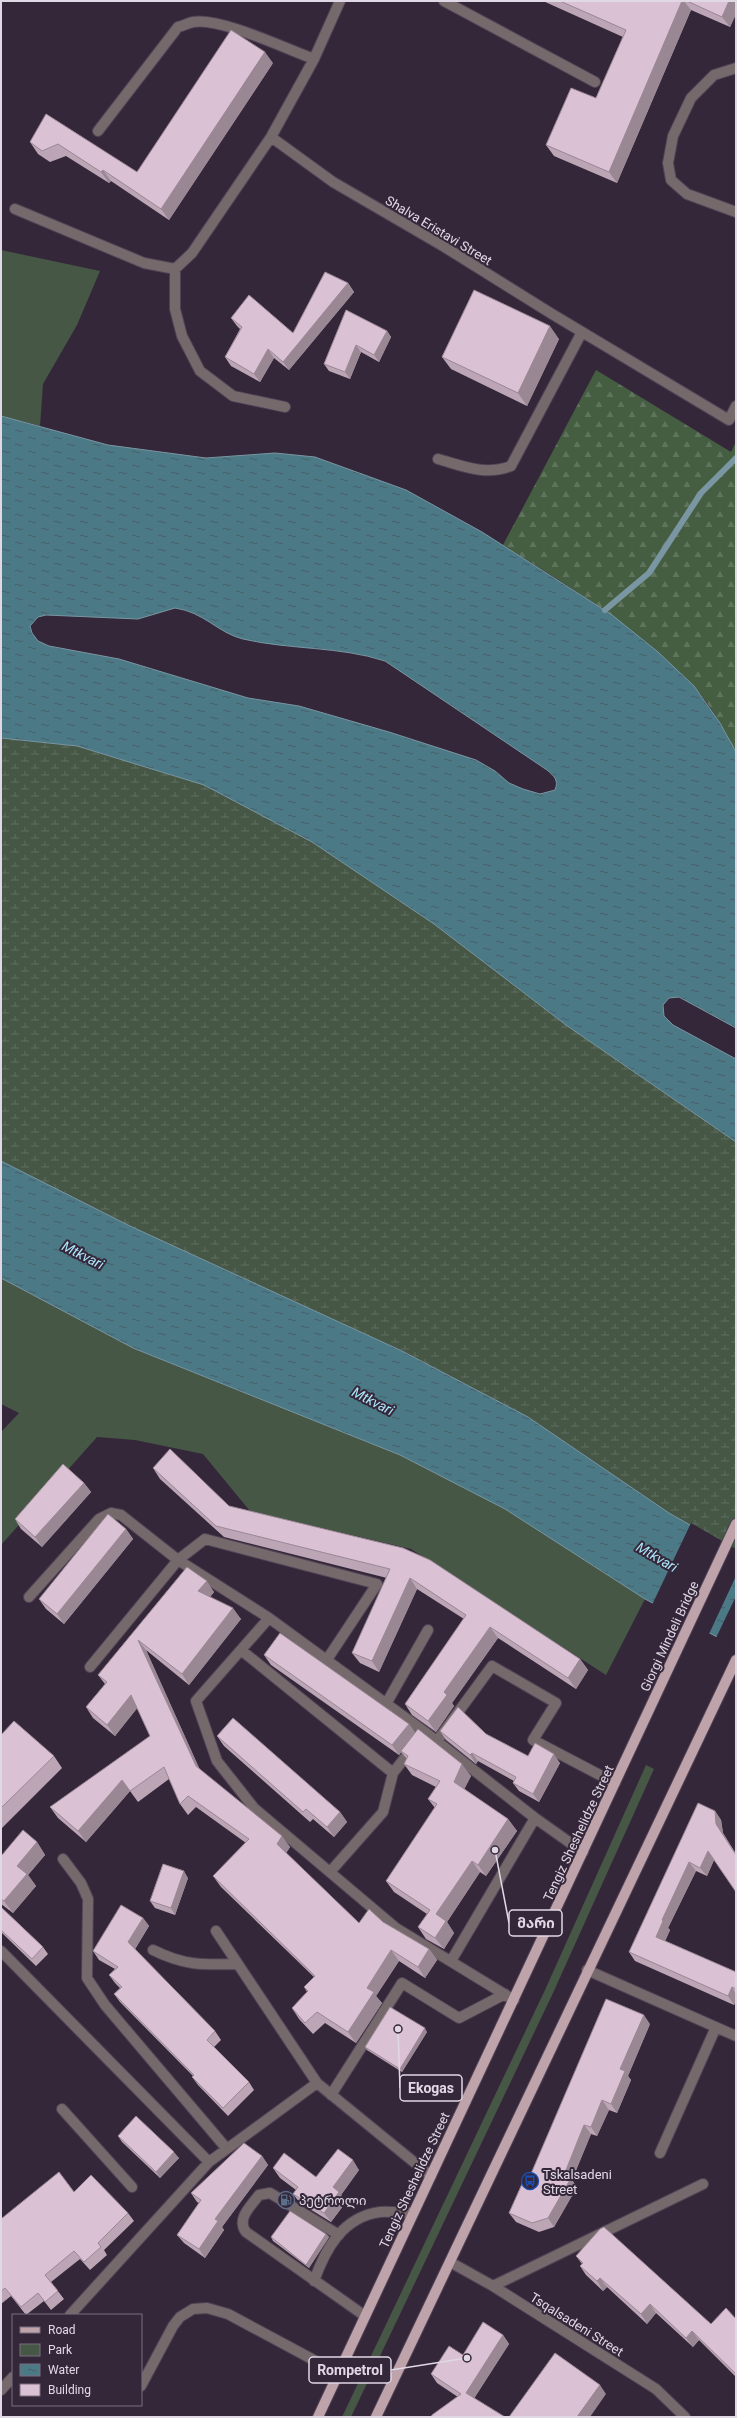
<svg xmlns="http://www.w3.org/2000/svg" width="737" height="2418" font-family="Roboto,'Noto Sans Georgian',sans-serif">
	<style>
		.green { fill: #465745 }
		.forest { fill: url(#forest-firs) }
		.wetland { fill: url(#wetland-marsh) }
		.water { fill: url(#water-ripples); stroke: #7996a2; fill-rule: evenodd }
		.pier { fill: #35273a }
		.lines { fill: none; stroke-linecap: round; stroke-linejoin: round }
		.stream { stroke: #7996a2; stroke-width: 6 }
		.minor-casing { stroke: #514355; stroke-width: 12 }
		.major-casing { stroke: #514355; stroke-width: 12 }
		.minor { stroke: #76696c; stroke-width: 10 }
		.major { stroke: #bea3aa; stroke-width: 10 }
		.wall { fill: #bca6b6 }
		.shaded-wall { fill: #998794 }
		.building { fill: #dbc1d4; stroke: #998794 }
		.labels { text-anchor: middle; stroke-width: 4; stroke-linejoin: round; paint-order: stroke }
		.street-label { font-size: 13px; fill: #e1d8e5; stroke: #35273a }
		.poi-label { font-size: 13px; fill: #e1d8e5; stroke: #35273a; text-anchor: start }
		.water-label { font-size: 14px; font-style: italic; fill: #ace8fb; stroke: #35273a }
		.leader { fill: none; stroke: #e1d8e5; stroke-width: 1.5 }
		.callout-dot { fill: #e1d8e5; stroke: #35273a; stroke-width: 1.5 }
		.callout { fill: #35273a; stroke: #e1d8e5; stroke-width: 1.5 }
		.callout-label { font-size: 14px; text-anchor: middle; font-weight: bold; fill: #e1d8e5 }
	</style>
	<defs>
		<pattern id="forest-firs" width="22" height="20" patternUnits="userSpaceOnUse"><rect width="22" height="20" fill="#455e42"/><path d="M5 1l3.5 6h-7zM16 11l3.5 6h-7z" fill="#60745d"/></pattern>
		<pattern id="wetland-marsh" width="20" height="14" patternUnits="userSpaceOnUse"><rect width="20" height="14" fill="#465745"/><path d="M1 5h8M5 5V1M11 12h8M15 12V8" fill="none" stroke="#606e60"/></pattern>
		<pattern id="water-ripples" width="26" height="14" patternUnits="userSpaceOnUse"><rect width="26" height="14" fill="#4c7986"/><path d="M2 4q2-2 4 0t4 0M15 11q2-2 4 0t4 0" fill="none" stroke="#486069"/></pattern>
	</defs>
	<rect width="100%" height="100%" fill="#35273a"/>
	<!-- green -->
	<path class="green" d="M1,250L100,271L77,325L43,384L40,426L1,416Z
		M1,1278L133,1348L400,1455L505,1509L645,1599L606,1675L411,1549L250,1511L203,1454L135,1440L97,1437L1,1545V1432L19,1413L1,1404Z
		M646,1765L654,1769L553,1993L351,2417H342L545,1990Z"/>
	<!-- forest -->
	<path class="forest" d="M596,370L731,452L736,442V752C724,729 711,705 693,686C639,628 570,587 503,545Z"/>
	<!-- wetland -->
	<path class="wetland" d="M1,738L77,746L204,785L312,842L434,924L566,1025L736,1142V1551L669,1513L528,1417L402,1351L130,1226L1,1161Z"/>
	<!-- water -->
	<path class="water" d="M1,416L108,445L206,458L275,453L315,457L406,490L482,532L612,615L658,652L694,686L720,723L736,752V1028L679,997L669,998L663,1005L664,1016L673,1025L736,1059V1142L566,1025L434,924L312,842L204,785L77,746L1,738ZM175,608C204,612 218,633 243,639C290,650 339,646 385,661L547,770C554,776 559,780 555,790L540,794L523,789L509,783L495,771L476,760L389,732L299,706L248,698L119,659L49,646L38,641L32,633L30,626L38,617L46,615L138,619Z
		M1,1161L130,1226L402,1351L528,1417L669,1513L736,1551V1647L645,1599L505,1509L400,1455L133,1348L1,1278Z"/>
	<!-- pier -->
	<path class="pier" d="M691,1523L736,1549V1576L709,1634L652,1605Z
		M736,1596V1649L716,1638Z"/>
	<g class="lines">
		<!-- stream -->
		<path class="stream" d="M605,610L649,573L701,493L736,458"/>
		<!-- minor casing -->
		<g class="minor-casing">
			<path id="minor" d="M444,1L595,82
				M736,68L714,75L691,98L673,136L668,163L671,180L687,194L736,212
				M98,131L178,27C183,26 188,23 193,22C220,17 286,49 314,59
				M271,137L333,182L443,246L552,314L729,420L736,406
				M15,209L144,263L175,269L192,253L271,137L314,59L340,1
				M175,269V309L182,336L200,371L233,396L285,407
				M438,459C463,466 485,476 511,466L582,332
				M29,1597L99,1519L111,1513L121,1515L178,1560L269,1618L425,1732L535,1818L583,1852
				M269,1618L196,1701L217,1761L254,1808L396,1928L514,2000
				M241,1650L393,1773
				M90,1667L178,1560L205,1539L377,1584L326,1661
				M386,1704L428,1630
				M437,1741L492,1666L556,1703L533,1740L615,1783
				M63,1859L81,1883L88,1899L87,1978L105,2005L227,2149
				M330,1872L383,1812L393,1773L414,1746
				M216,1931L317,2083
				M153,1950C185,1966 204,1965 238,1964
				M1,1951L209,2162
				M451,1961L535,1818
				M587,1970L736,2036
				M331,2095L402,1983L459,2018L505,1994
				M62,2109L132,2187
				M660,2153L716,2027
				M339,2235L270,2193L259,2195C251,2206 236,2219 246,2232L365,2316
				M450,2262L493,2286L656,2389L685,2417
				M314,2281C325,2250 342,2217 380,2212C390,2211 402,2213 413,2213
				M493,2286L703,2184
				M70,2315L209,2162L317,2083L431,2176
				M141,2386L173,2326L180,2317L193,2309L207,2308L228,2314L338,2373
				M1,2390L13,2377"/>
		</g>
		<!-- major casing -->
		<g class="major-casing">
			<path id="major" d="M318,2417L736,1524
				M376,2417L736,1660"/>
		</g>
		<!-- minor -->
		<use href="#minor" class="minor"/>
		<!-- major -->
		<use href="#major" class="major"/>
	</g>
	<!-- wall -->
	<path class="wall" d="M543,1H736V14L730,27L691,10L617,183L554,156L546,145L596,98L623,37Z
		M273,63L169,220L111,181L109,183L66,156L50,162L38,154L30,142L46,114L137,172Z
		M348,283L354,292L289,370L274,358L260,382L231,366L225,357L240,329L237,326L231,318L293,333Z
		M346,310L387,331L391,337L379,362L361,352L350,379L329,371L324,364Z
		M559,339L527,406L451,369L442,357Z
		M153,1468L229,1506L403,1548L580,1659L588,1670L576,1689L498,1638L452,1703L454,1706L436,1732L412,1715L405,1704L464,1619L417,1589L379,1672L360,1663L352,1653L387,1578L224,1537L160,1479Z
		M84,1483L91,1492L42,1547L21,1529L15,1519Z
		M126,1529L133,1539L64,1624L46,1609L39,1599Z
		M187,1567L214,1592L210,1597L241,1619L189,1685L146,1650L200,1770L290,1847L286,1853L359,1923L383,1922L429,1949L437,1960L425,1978L399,1961L376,1996L382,2003L356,2043L325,2023L313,2034L299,2019L292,2008L307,1992L304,1987L314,1977L221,1887L213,1876L246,1843L196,1807L188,1815L180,1804L169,1779L138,1802L130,1791L86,1842L58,1818L50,1807L150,1736L137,1708L115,1736L93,1718L86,1707L105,1684L98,1675Z
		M264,1655L409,1724L415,1733L471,1776L464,1789L508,1819L517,1831L486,1876L480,1872L447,1922L454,1933L444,1949L426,1939L418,1927L427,1914L394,1892L386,1881L435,1808L428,1799L436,1787L412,1775L404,1764L407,1759L401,1752L399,1755L271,1665Z
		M440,1731L486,1734L528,1756L560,1763L539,1802L519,1791L513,1783L514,1781L478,1761L476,1764L446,1740Z
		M1,1735L54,1756L62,1768L1,1829Z
		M217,1736L340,1812L347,1822L334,1837L313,1819L310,1822L224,1746Z
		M715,1811L721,1820L723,1833L736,1854V1892L714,1860L707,1876L696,1871L668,1928L670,1930L665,1941L736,1972V2001L734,2005L635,1961L629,1952Z
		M37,1842L45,1855L28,1875L36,1886L13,1913L1,1904V1854L2,1855Z
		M188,1878L175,1915L155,1908L150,1901Z
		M1,1908L43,1947L48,1954L36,1966L1,1932Z
		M143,1918L149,1926L135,1949L215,2031L221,2040L214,2047L249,2082L254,2090L228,2116L198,2085L192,2077L193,2076L120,2002L114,1994L120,1988L115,1983L109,1975L115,1969L99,1960L93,1951Z
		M650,2024L628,2076L631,2080L617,2113L609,2110L597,2136L591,2134L572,2180L577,2187L554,2227L539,2232L516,2222L509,2213L530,2176Z
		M427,2032L402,2072L367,2050L365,2047Z
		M118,2136L179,2158L160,2178L122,2142Z
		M262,2156L268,2165L222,2227L224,2230L205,2258L184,2243L177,2235L199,2203L197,2202L191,2193Z
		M273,2168L316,2177L359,2170L341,2195L346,2202L331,2222L300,2203L293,2194L296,2190L280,2178Z
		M74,2192L128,2213L134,2221L104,2250L107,2255L90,2270L80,2259L51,2282L64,2299L51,2310L44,2301L26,2315L11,2296L1,2304V2219Z
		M326,2234L329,2237L309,2268L273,2241L271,2237Z
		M576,2256L711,2324L736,2319V2377L699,2340L693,2347L656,2313L647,2324L607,2287L603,2291L586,2275L580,2266L582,2264Z
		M503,2335L509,2344L474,2398L458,2397L437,2383L431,2374L463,2355Z"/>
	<!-- shaded-wall -->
	<path class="shaded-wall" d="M682,1H684L691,10L617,183L609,172Z
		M729,1H736V14L730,27L722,17Z
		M265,52L273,63L169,220L161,209Z
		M103,170L111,181L109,183L101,172Z
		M348,283L354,292L289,370L283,362Z
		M550,326L559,339L527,406L518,393Z
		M387,331L391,337L379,362L374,355Z
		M356,345L361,352L350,379L345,372Z
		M268,349L274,358L260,382L254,374Z
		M84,1483L91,1492L42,1547L35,1537Z
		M126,1529L133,1539L64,1624L57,1614Z
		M410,1578L417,1589L379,1672L372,1661Z
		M207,1581L214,1592L206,1602L198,1591Z
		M233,1608L241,1619L189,1685L182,1674Z
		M490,1627L498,1638L452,1703L454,1706L436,1732L428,1721L444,1692Z
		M138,1640L146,1650L203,1777L196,1766Z
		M580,1659L588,1670L576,1689L568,1678Z
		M131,1695L139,1706L115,1736L107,1725Z
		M409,1724L416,1733L399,1755L392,1745Z
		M472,1753L478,1761L476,1764L470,1755Z
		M554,1754L560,1763L539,1802L533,1794Z
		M462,1764L471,1776L462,1794L454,1782Z
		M122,1780L130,1791L86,1842L78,1831Z
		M715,1811L721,1820L723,1833L736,1854V1855L716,1824Z
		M340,1812L347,1822L334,1837L327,1827Z
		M508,1819L517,1831L486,1876L478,1865Z
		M282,1836L290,1847L285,1855L277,1844Z
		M37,1842L45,1855L28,1875L36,1886L13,1913L4,1901L17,1866Z
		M708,1851L714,1860L707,1876L700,1868Z
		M472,1861L480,1872L447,1922L454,1933L444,1949L435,1938L436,1914Z
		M689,1862L696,1871L668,1928L670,1930L663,1946L656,1937L662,1920Z
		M184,1871L188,1878L175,1915L171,1908Z
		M143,1918L149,1926L134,1951L128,1942Z
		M429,1949L437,1960L425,1978L418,1967Z
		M391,1950L399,1961L376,1996L382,2003L356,2043L348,2032L367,1988Z
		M732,1987L736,1994V2001L734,2005L728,1996Z
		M644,2015L650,2024L628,2076L631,2080L617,2113L611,2104L620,2069Z
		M425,2028L427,2032L402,2072L400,2069Z
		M602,2100L609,2110L597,2136L591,2127Z
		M584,2125L591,2134L572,2180L577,2187L554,2227L548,2218L564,2175Z
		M174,2152L179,2158L160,2178L156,2172Z
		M262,2156L268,2165L222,2227L224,2230L205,2258L199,2249L215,2219Z
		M353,2160L359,2170L341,2195L346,2202L331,2222L324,2213L333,2187Z
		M326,2234L329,2237L309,2268L306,2265Z
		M600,2278L607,2287L603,2291L597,2281Z
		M650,2304L656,2313L647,2324L641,2314Z
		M692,2331L699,2340L693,2347L686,2338Z
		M503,2335L509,2344L472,2402L466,2393Z
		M600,2385L606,2394L590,2417H577Z"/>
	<!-- building -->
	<path class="building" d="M560,1H682L609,172L546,145L571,88L596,98L626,30Z
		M687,1H729L722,17Z
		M231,30L265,52L161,209L103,170L101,172L58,144L42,151L30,142L46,114L137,172Z
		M325,272L348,283L283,362L268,349L254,374L225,357L242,327L231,318L249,295L293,333Z
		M474,290L550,326L518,393L442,357Z
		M346,310L387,331L374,355L356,345L345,372L324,364Z
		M170,1449L229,1506L403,1548L430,1560L580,1659L568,1678L490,1627L444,1692L447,1695L428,1721L405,1704L466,1615L410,1578L372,1661L352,1653L390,1569L216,1526L153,1468Z
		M63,1464L84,1483L35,1537L15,1519Z
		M108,1514L126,1529L57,1614L39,1599Z
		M187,1567L207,1581L198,1591L233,1608L182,1674L138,1640L196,1766L282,1836L277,1844L359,1923L369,1909L383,1922L429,1949L418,1967L391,1950L367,1988L374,1992L348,2032L317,2012L305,2023L292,2008L308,1991L304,1987L315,1976L213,1876L249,1839L188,1796L180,1804L164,1767L130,1791L122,1780L78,1831L50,1807L150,1736L131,1695L107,1725L86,1707L107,1682L98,1675Z
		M280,1633L409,1724L392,1745L264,1655Z
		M458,1707L486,1734L528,1756L535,1743L554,1754L533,1794L513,1783L516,1777L472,1753L470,1755L440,1731Z
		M233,1718L340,1812L327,1827L306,1809L303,1812L217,1736Z
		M14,1721L54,1756L1,1808V1735Z
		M418,1729L462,1764L454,1782L508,1819L478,1865L472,1861L436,1914L446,1921L435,1938L418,1927L430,1910L386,1881L437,1804L428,1799L440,1781L404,1764L408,1756L401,1751Z
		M698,1803L715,1811L716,1824L736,1855V1892L708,1851L700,1868L689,1862L662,1920L663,1921L656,1937L736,1972V1989L732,1987L728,1996L629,1952Z
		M23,1830L37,1842L17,1866L27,1874L4,1901L1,1899V1854L2,1855Z
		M163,1864L184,1871L171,1908L150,1901Z
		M121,1905L143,1918L128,1942L215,2031L207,2040L249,2082L223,2108L192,2077L194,2075L114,1994L122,1987L109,1975L118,1967L93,1951Z
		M1,1907L43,1947L32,1959L1,1930Z
		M606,1999L644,2015L620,2069L625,2071L611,2104L602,2100L591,2127L584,2125L564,2175L571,2178L548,2218L532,2223L509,2213L526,2175L530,2176Z
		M390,2007L425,2028L400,2069L365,2047Z
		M136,2116L174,2152L156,2172L118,2136Z
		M244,2143L262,2156L215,2219L218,2221L199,2249L177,2235L201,2200L191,2193Z
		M338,2149L353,2160L333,2187L339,2192L324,2213L293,2194L298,2187L273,2168L284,2153L316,2177Z
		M59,2172L74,2192L91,2175L128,2213L98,2243L101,2247L84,2262L74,2251L45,2275L58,2291L45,2302L38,2293L21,2307L5,2288L1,2291V2219Z
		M290,2211L326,2234L306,2265L271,2237Z
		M604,2227L711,2324L726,2308L736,2319V2342L735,2343H736V2374L692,2331L686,2338L650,2304L641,2314L600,2278L597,2281L580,2266L583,2263L576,2256L600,2229Z
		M483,2322L503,2335L466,2393L505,2417H431L432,2415L461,2394L431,2374L449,2346L463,2355Z
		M555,2353L600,2385L577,2417H509Z"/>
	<!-- icons -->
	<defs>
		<g id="bus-ring" transform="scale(0.9)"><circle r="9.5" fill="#35273a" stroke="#1a4fb4" stroke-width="1.5"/><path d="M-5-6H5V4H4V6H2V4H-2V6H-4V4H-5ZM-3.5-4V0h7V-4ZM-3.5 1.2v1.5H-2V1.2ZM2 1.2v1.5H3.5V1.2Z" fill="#1a4fb4"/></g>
		<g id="fuel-ring" transform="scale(0.9)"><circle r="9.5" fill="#35273a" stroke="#5c6f8a" stroke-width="1.5"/><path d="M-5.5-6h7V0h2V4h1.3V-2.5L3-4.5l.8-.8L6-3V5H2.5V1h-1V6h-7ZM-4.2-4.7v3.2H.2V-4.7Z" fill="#5c6f8a"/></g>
	</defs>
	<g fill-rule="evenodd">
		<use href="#bus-ring" x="530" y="2181"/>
		<use href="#fuel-ring" x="286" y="2200"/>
	</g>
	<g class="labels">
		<!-- street labels -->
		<g class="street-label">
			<text transform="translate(439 230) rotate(31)" y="5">Shalva Eristavi Street</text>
			<text transform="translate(669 1636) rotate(-65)" y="5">Giorgi Mindeli Bridge</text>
			<text transform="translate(578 1833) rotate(-65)" y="5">Tengiz Sheshelidze Street</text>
			<text transform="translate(414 2180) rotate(-65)" y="5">Tengiz Sheshelidze Street</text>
			<text transform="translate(577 2324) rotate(32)" y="5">Tsqalsadeni Street</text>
		</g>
		<!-- poi labels -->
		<g class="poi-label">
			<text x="543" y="2179">Tskalsadeni<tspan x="543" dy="15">Street</tspan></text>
			<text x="299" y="2205">პეტროლი</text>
		</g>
		<!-- water labels -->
		<g class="water-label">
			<text transform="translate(83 1255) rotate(27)" y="5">Mtkvari</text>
			<text transform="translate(373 1401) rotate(27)" y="5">Mtkvari</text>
			<text transform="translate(657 1557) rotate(30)" y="5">Mtkvari</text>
		</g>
	</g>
	<!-- callouts -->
	<path class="leader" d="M495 1850L509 1923M398 2029L400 2088M467 2358L391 2370"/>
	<g class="callout-dot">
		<circle cx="495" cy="1850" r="4"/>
		<circle cx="398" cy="2029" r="4"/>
		<circle cx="467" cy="2358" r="4"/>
	</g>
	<g class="callout">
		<rect x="509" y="1910" width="53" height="26" rx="4"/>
		<rect x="400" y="2075" width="62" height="26" rx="4"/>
		<rect x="309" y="2357" width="82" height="26" rx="4"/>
	</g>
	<g class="callout-label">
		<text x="536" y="1928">მარი</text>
		<text x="431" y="2093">Ekogas</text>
		<text x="350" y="2375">Rompetrol</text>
	</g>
	<!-- border -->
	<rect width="737" height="2418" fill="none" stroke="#e1d8e5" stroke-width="4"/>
	<!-- legend -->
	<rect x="12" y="2314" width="130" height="92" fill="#35273a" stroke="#7a6e7e"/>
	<rect x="20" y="2327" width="20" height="6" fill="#bea3aa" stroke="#7a6e7e"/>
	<text x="48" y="2334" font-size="12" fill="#e1d8e5">Road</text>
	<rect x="20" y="2344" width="20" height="12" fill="#465745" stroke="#7a6e7e"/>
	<text x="48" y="2354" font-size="12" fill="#e1d8e5">Park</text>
	<rect x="20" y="2364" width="20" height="12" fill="url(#water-ripples)" stroke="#7a6e7e"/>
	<text x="48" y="2374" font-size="12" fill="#e1d8e5">Water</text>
	<rect x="20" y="2384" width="20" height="12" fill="#dbc1d4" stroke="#7a6e7e"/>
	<text x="48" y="2394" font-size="12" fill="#e1d8e5">Building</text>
</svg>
